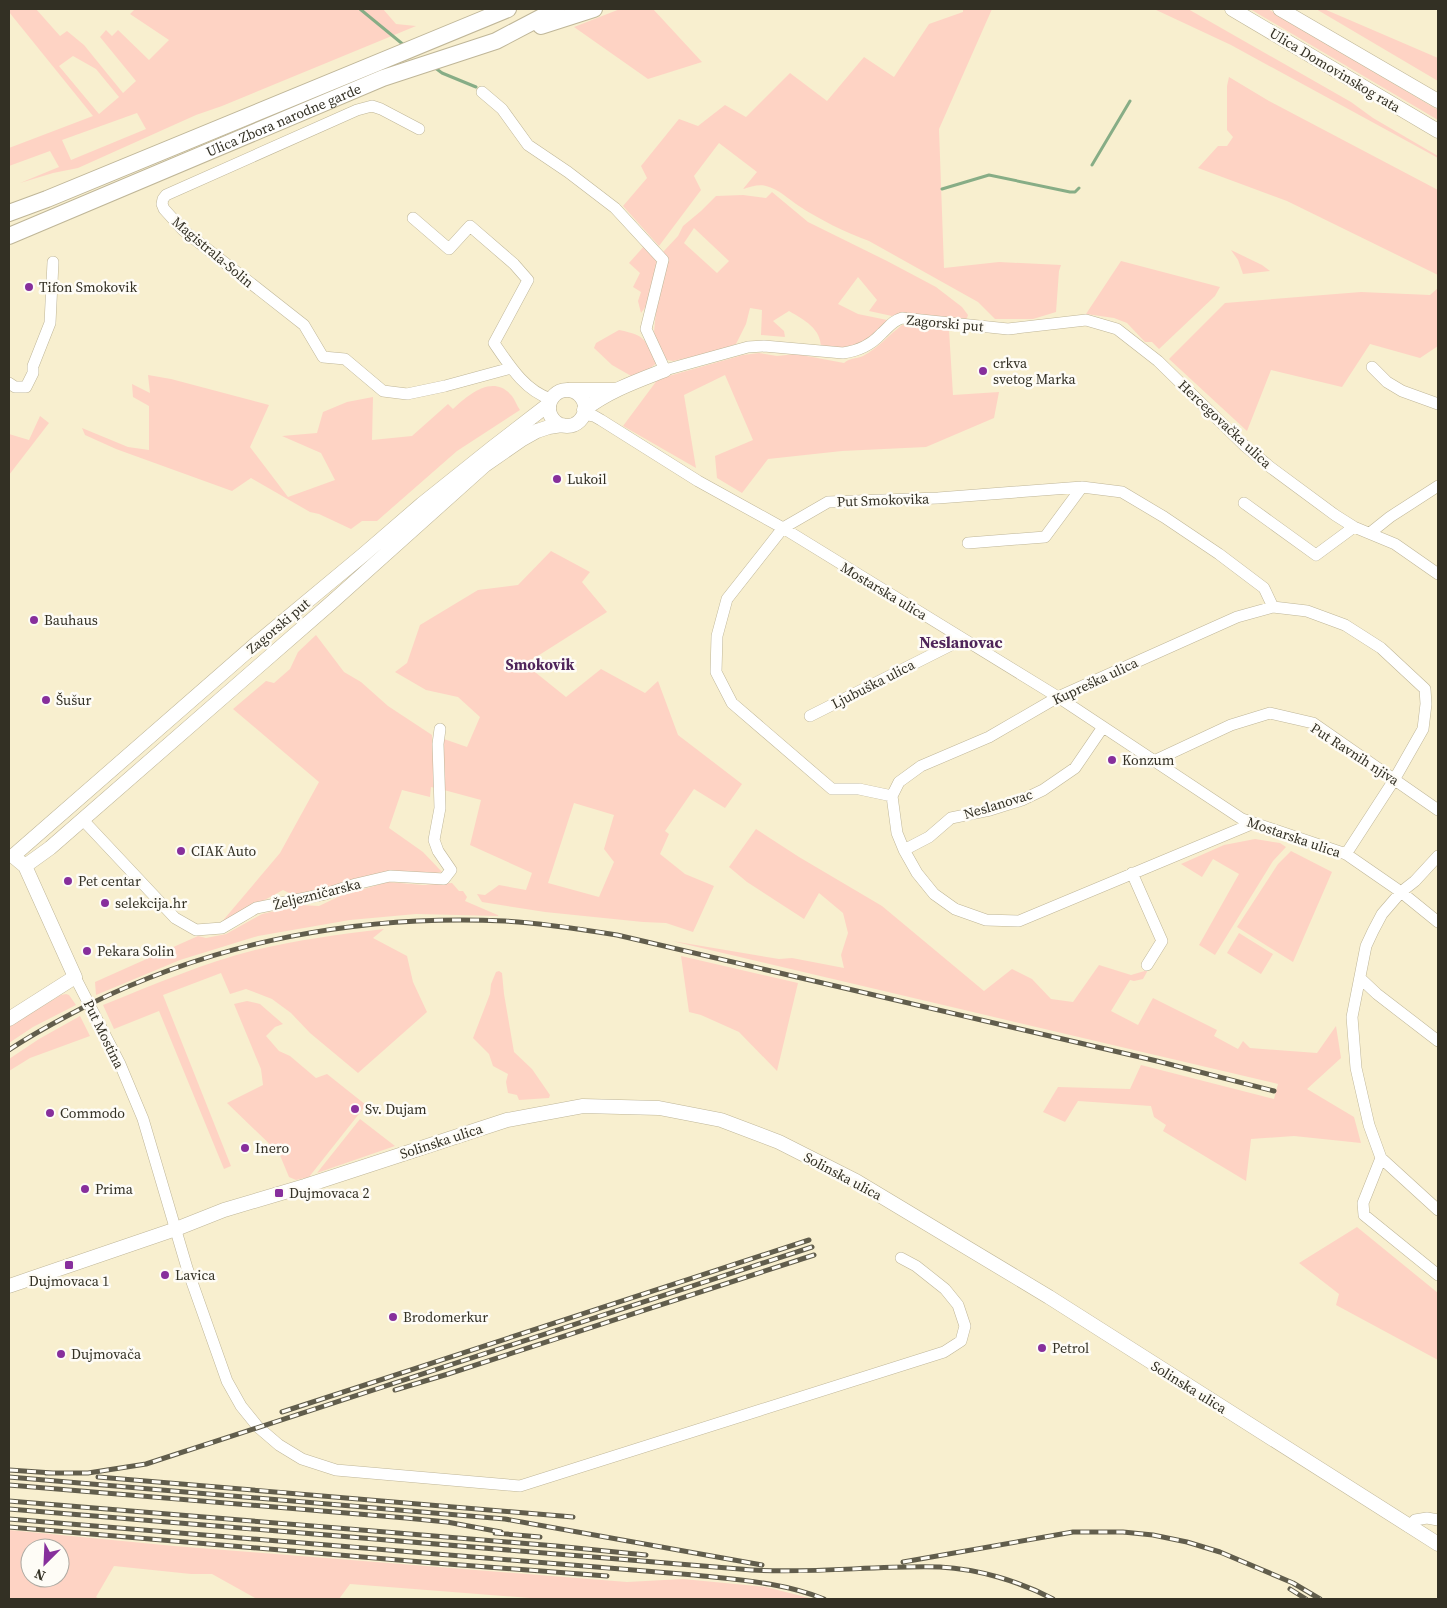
<svg xmlns="http://www.w3.org/2000/svg" width="1447" height="1608" font-family="'Source Serif 4',serif">
	<style>
		.green { fill: #fed3c4; fill-rule: evenodd }
		.lines { fill: none; stroke-linecap: round; stroke-linejoin: round }
		.stream { stroke: #87ad86; stroke-width: 3 }
		.minor-casing { stroke: #bfb698; stroke-width: 12 }
		.major-casing { stroke: #bfb698; stroke-width: 15 }
		.highway-casing { stroke: #bfb698; stroke-width: 18 }
		.minor { stroke: #fff; stroke-width: 11 }
		.major { stroke: #fff; stroke-width: 14 }
		.highway { stroke: #fff; stroke-width: 16 }
		.rail-casing { stroke: #615d4c; stroke-width: 5 }
		.rail { stroke: #fefcf6; stroke-width: 3; stroke-dasharray: 9; stroke-linecap: butt }
		.poi-dot { fill: #872f9c; stroke: #fefcf6; stroke-width: 2 }
		.labels { text-anchor: middle; stroke-width: 5; stroke-linejoin: round; paint-order: stroke }
		.street-label { font-size: 14px; fill: #333024; stroke: #fefcf6 }
		.poi-label { font-size: 14px; fill: #333024; stroke: #fefcf6; text-anchor: start }
		.neighbourhood-label { font-size: 15px; font-weight: bold; fill: #4f255a; stroke: #fefcf6 }
		.quarter-label { font-size: 16px; font-weight: bold; fill: #4f255a; stroke: #fefcf6 }
	</style>
	<rect width="100%" height="100%" fill="#f8efcf"/>
	<!-- green -->
	<path class="green" d="M9,9H36L60,36L67,31L84,45L123,93L136,81L100,37L106,30L112,36L118,30L149,60L169,40L130,14L135,9H383L396,24L416,26L222,106L196,115L78,168L53,173L20,183L59,167L50,151L9,166V148L93,116L9,12ZM73,56L96,69L119,97L99,114L59,66ZM137,113L146,129L71,160L62,140Z
		M620,9H653L702,62L648,79L574,27Z
		M963,9H992L939,129L944,268L999,262L1061,265L1059,271L1056,312L1033,319H995L978,302L869,241C845,232 820,220 799,206C788,199 779,189 766,186C759,184 750,187 743,189L757,172L719,143L694,176L701,190L659,246L623,206L647,178L641,166L679,119L698,126L725,105L746,117L790,73L827,101L864,57L894,77L929,24L963,12Z
		M1154,9H1188L1351,102L1373,118L1438,156V158L1231,45Z
		M1250,9H1268L1438,110V120Z
		M1316,9H1324L1438,58V81Z
		M1229,77L1269,101L1438,190V275L1287,201L1198,168L1218,146H1227L1233,137L1227,130V86Z
		M772,192L808,222L887,261L936,287L962,307L968,315L967,318L965,320L900,313L892,316L869,311L877,300L858,277L838,304L858,314L887,320L873,336L852,348H821C821,328 804,320 789,311L773,321L784,331L785,337L761,335L762,310L750,308L746,324L736,344L713,352L673,361L667,360L658,345L654,332L656,311L666,255L663,252L678,236L683,226L701,211L716,196L743,195L766,198ZM694,228L729,261L717,273L684,243Z
		M646,244L659,259L649,302L641,313L638,301L641,292L633,287L640,273L629,263Z
		M1231,250L1262,265L1270,271L1243,274L1238,260Z
		M1121,261L1220,287L1215,296L1159,349L1152,342H1145L1127,323L1114,318L1086,314Z
		M1438,288V346L1420,358L1370,344L1342,387L1271,370L1247,431L1169,359L1225,303L1361,292L1430,295Z
		M902,325L949,330L953,395L999,392L994,418L926,447L842,451L768,459L742,493L717,478L715,456L753,440L725,375L684,395L696,468L623,426L658,379L743,355L759,353L777,356L796,354L844,363C849,358 856,359 863,356C877,349 889,335 902,325Z
		M619,330C648,336 643,339 657,363L642,374L633,377L612,365L594,348L596,343Z
		M148,375L171,379L269,405L250,447L288,497L335,480L321,453L282,436L317,433L323,412L347,402L373,397L372,440L412,436L448,404L453,409C468,395 493,373 512,396C515,400 517,406 520,410L457,451L377,521H362L351,529L319,514L310,512L251,478L232,491L116,449L85,435L82,428L128,447L149,450V406L133,397L132,384L150,393Z
		M40,416L49,423L9,475V434L29,440Z
		M551,551L590,572L582,582L607,612L525,664L566,697L601,669L645,693L658,681L678,735L742,784L725,808L694,789L665,831L669,834L660,854L685,874L714,886L693,932L666,923L643,922L545,912L482,902L477,894L485,895L499,885L526,890L532,873L470,845L481,800L444,790V739L467,747L480,717L458,697L426,690L395,672L407,663L420,625L478,590L518,585ZM574,803L614,815L604,849L614,862L599,897L548,883Z
		M316,635L344,672L361,682L388,706L432,735L435,788L431,787L430,797L402,790L389,828L423,852L442,872L324,890L295,896L283,890L220,924L280,853L319,782L233,709L266,681L274,683L290,669L298,652Z
		M756,829L799,857L882,906L984,991L1012,969L1032,979L1051,999L1073,1002L1099,965L1131,975L1148,970L1143,979L1134,981L1130,980L1111,1011L1138,1025L1153,998L1217,1030L1214,1036L1238,1049L1243,1041L1250,1048L1317,1053L1336,1026L1341,1058L1307,1089L1354,1117L1361,1143L1294,1136L1251,1139L1246,1181L1163,1131L1166,1125L1154,1117L1151,1106L1078,1101L1065,1122L1043,1112L1058,1087L1130,1089L1141,1065L1274,1099L1278,1084L672,941L779,959L792,958L844,968L841,955L848,933L843,913L819,893L804,919L747,882L729,867Z
		M1255,839L1280,843L1286,847L1273,861L1215,955L1199,945L1239,874L1213,859L1202,877L1181,864L1224,845Z
		M1291,851L1332,872L1293,962L1237,927L1278,864Z
		M388,882L423,885L452,883L459,891H463L467,897L465,901L500,916L416,914L350,920L258,936L180,960L96,995L95,982L198,936L206,938L226,934L262,914L301,905L319,906L340,896Z
		M384,929L373,938L407,956L413,982L427,1012L358,1073L310,1033L291,1013L272,999L246,989L230,994L221,973L163,995L231,1166L224,1169L159,1011L114,1029L103,1005C153,985 203,963 255,950C297,940 340,934 384,929Z
		M1239,933L1273,954L1261,974L1227,953Z
		M681,956L798,983L777,1071L739,1032L701,1015L689,1012Z
		M499,971L502,973L504,994L514,1052L532,1069L550,1095L549,1098L519,1100L517,1095L508,1093L506,1082L508,1074L493,1066L489,1054L473,1038L490,994L491,984L496,972Z
		M66,994L69,995L76,1005L33,1027L9,1043V1026L61,995Z
		M247,1001L260,1004L283,1024L275,1027L266,1036L279,1051L290,1056L316,1078L327,1074L366,1105L309,1177L296,1180L289,1177L279,1153L227,1103L263,1085L261,1069L234,1004Z
		M80,1016L90,1036L30,1058L9,1071V1059L39,1039Z
		M360,1119L395,1146L317,1173Z
		M1357,1227L1438,1293V1360L1336,1305L1339,1294L1299,1263Z
		M9,1530L174,1546L627,1582L683,1579L766,1587L813,1599H543L350,1584L339,1599H257L212,1574H191L114,1566L96,1597L99,1599H9ZM30,1548H60V1578H30Z"/>
	<g class="lines">
		<!-- stream -->
		<path class="stream" d="M360,9L405,46
			M434,67L442,73L476,87
			M1092,165L1130,101
			M942,189L989,175L1070,192H1075L1079,188"/>
		<!-- minor casing -->
		<g class="minor-casing">
			<path id="minor" d="M482,92L502,109L528,145L568,172L615,208L663,260L646,329L665,370L748,347L764,346L843,353C858,351 871,345 881,334C889,327 892,321 902,318L1008,329L1086,320L1117,329L1158,361L1245,446L1270,467L1335,515L1354,527L1395,544L1438,574
				M419,129L381,109L372,106L357,110L166,195L163,199L162,204L164,209L183,230L304,325L323,357L345,359L383,391L407,394L445,386L511,368
				M413,218L449,249L470,226L514,264L528,280L494,343C509,365 525,391 551,399
				M1372,367L1387,382L1402,391L1438,404
				M9,383L15,387H26L33,373V366L50,323L53,262
				M583,414L594,416L601,420L698,481L783,528L1058,697L1242,819L1346,854L1401,892L1438,922
				M1244,503L1316,555L1354,527
				M1370,533L1390,517L1438,486
				M968,543L1045,537L1082,487
				M810,716L963,639
				M1154,761L1231,725L1270,713L1313,723L1438,810
				M892,796L859,789H832L732,703L716,672L717,636L727,599L783,528L828,502L938,498L1082,487L1122,492L1164,517L1219,554L1264,588L1273,607
				M82,819L175,918L196,930L222,928L256,908L325,894L356,884L390,876L444,879L451,870L438,851L434,840L440,808L438,744L440,729
				M1254,823L1019,921L986,920L955,909L934,894L917,873L904,850L897,833L892,796L899,782L921,766L989,737L1058,697L1237,617L1273,607L1307,611L1345,625L1381,648L1425,689L1426,704L1423,729L1394,780L1346,854
				M904,850L929,837L951,818L990,810L1022,800L1043,790L1075,768L1103,727
				M1438,856L1415,881L1401,892L1382,914L1373,931L1366,946L1352,1017L1356,1068L1369,1125L1381,1158L1438,1210
				M1132,873L1162,941L1147,965
				M75,977L120,1064L143,1119L187,1268L227,1381L241,1406L258,1427L279,1445L302,1459L336,1470L520,1486L944,1352L961,1341L965,1326L958,1305L945,1289L916,1266L901,1258
				M1360,978L1377,994L1438,1041
				M1381,1158L1363,1203L1364,1215L1438,1275
				M1409,1527L1415,1520L1427,1518L1438,1520"/>
		</g>
		<!-- major casing -->
		<g class="major-casing">
			<path id="major" d="M1232,9L1438,131
				M1280,9L1438,101
				M568,390H614
				M549 408a18 18 0 1 1 36 0a18 18 0 1 1-36 0Z
				M584,410C608,391 637,381 665,370
				M25,866L50,848L331,603L485,465L521,440L537,431L549,427L562,425
				M9,1019L75,977L25,866L13,856L257,643L363,555L422,504L492,448L549,404
				M9,1286L176,1229L224,1210L305,1186L507,1120L583,1106L659,1108L721,1120L779,1142L856,1181L1049,1297L1438,1544"/>
		</g>
		<!-- highway casing -->
		<g class="highway-casing">
			<g id="highway">
				<path d="M541,26L594,9"/>
				<path d="M9,213L47,199L508,9"/>
				<path id="s1" d="M9,236L383,78L496,41L557,9"/>
			</g>
		</g>
		<!-- minor -->
		<use href="#minor" class="minor"/>
		<!-- major -->
		<use href="#major" class="major"/>
		<!-- highway -->
		<use href="#highway" class="highway"/>
		<!-- rail casing -->
		<g class="rail-casing">
			<path id="rail" d="M9,1050C34,1033 61,1019 88,1005C217,941 361,914 505,921C542,923 580,929 617,935L1157,1061L1274,1091
				M395,1390L448,1374L814,1255
				M282,1412L809,1240
				M9,1470L53,1473
				M46,1473H88L146,1464L812,1247
				M9,1477L505,1519L762,1565
				M98,1477L573,1517
				M9,1485L406,1518L447,1522L501,1532
				M9,1501L556,1546L646,1555
				M9,1509L752,1570C815,1574 877,1565 940,1567C978,1569 1019,1581 1053,1599
				M9,1519L694,1575C738,1580 782,1582 824,1599
				M9,1527L422,1562L607,1576
				M495,1533L540,1537
				M903,1562L1073,1532H1123L1153,1535L1187,1542L1220,1552L1293,1583L1320,1599
				M1290,1589L1306,1599"/>
		</g>
		<!-- rail -->
		<use href="#rail" class="rail"/>
	</g>
	<!-- markers -->
	<g class="poi-dot">
		<circle cx="29" cy="287" r="5"/>
		<circle cx="983" cy="371" r="5"/>
		<circle cx="557" cy="479" r="5"/>
		<circle cx="34" cy="620" r="5"/>
		<circle cx="46" cy="700" r="5"/>
		<circle cx="1112" cy="760" r="5"/>
		<circle cx="181" cy="851" r="5"/>
		<circle cx="68" cy="881" r="5"/>
		<circle cx="105" cy="903" r="5"/>
		<circle cx="87" cy="951" r="5"/>
		<circle cx="355" cy="1109" r="5"/>
		<circle cx="50" cy="1113" r="5"/>
		<circle cx="245" cy="1148" r="5"/>
		<circle cx="85" cy="1189" r="5"/>
		<rect x="274" y="1188" width="10" height="10" rx="2.5"/>
		<rect x="64" y="1260" width="10" height="10" rx="2.5"/>
		<circle cx="165" cy="1275" r="5"/>
		<circle cx="393" cy="1317" r="5"/>
		<circle cx="1042" cy="1348" r="5"/>
		<circle cx="61" cy="1354" r="5"/>
	</g>
	<g class="labels">
		<!-- street labels -->
		<g class="street-label">
			<text transform="translate(1335 70) rotate(31)" y="5">Ulica Domovinskog rata</text>
			<text dy="5" stroke="none"><textPath href="#s1" startOffset="298">Ulica Zbora narodne garde</textPath></text>
			<text transform="translate(213 252) rotate(40)" y="5">Magistrala-Solin</text>
			<text transform="translate(945 323) rotate(5)" y="5">Zagorski put</text>
			<text transform="translate(1225 424) rotate(43)" y="5">Hercegovačka ulica</text>
			<text transform="translate(883 500) rotate(-2)" y="5">Put Smokovika</text>
			<text transform="translate(884 591) rotate(31)" y="5">Mostarska ulica</text>
			<text transform="translate(278 626) rotate(-40)" y="5">Zagorski put</text>
			<text transform="translate(1095 681) rotate(-25)" y="5">Kupreška ulica</text>
			<text transform="translate(873 684) rotate(-27)" y="5">Ljubuška ulica</text>
			<text transform="translate(1355 754) rotate(33)" y="5">Put Ravnih njiva</text>
			<text transform="translate(998 804) rotate(-17)" y="5">Neslanovac</text>
			<text transform="translate(1294 837) rotate(19)" y="5">Mostarska ulica</text>
			<text transform="translate(317 894) rotate(-14)" y="5">Željezničarska</text>
			<text transform="translate(104 1034) rotate(64)" y="5">Put Mostina</text>
			<text transform="translate(441 1141) rotate(-18)" y="5">Solinska ulica</text>
			<text transform="translate(843 1176) rotate(28)" y="5">Solinska ulica</text>
			<text transform="translate(1189 1387) rotate(32)" y="5">Solinska ulica</text>
		</g>
		<!-- poi labels -->
		<g class="poi-label">
			<text x="39" y="292">Tifon Smokovik</text>
			<text x="993" y="368">crkva<tspan x="993" dy="16">svetog Marka</tspan></text>
			<text x="567" y="484">Lukoil</text>
			<text x="44" y="625">Bauhaus</text>
			<text x="56" y="705">Šušur</text>
			<text x="1122" y="765">Konzum</text>
			<text x="191" y="856">CIAK Auto</text>
			<text x="78" y="886">Pet centar</text>
			<text x="115" y="908">selekcija.hr</text>
			<text x="97" y="956">Pekara Solin</text>
			<text x="365" y="1114">Sv. Dujam</text>
			<text x="60" y="1118">Commodo</text>
			<text x="255" y="1153">Inero</text>
			<text x="95" y="1194">Prima</text>
			<text x="289" y="1198">Dujmovaca 2</text>
			<text x="175" y="1280">Lavica</text>
			<text x="69" y="1286" text-anchor="middle">Dujmovaca 1</text>
			<text x="403" y="1322">Brodomerkur</text>
			<text x="1052" y="1353">Petrol</text>
			<text x="71" y="1359">Dujmovača</text>
		</g>
		<!-- neighbourhood labels -->
		<g class="neighbourhood-label">
			<text x="540" y="670">Smokovik</text>
		</g>
		<!-- quarter labels -->
		<g class="quarter-label">
			<text x="961" y="648">Neslanovac</text>
		</g>
	</g>
	<!-- border -->
	<rect width="1447" height="1608" fill="none" stroke="#333024" stroke-width="20"/>
	<!-- north arrow -->
	<g transform="translate(45 1563) rotate(204)"><circle r="24" fill="#fefcf6" stroke="#adaaa2"/>
	<path d="M0-4L9 19L0 12L-9 19Z" fill="#872f9c"/>
	<text y="-8" font-size="14" font-weight="bold" text-anchor="middle" fill="#333024">N</text>
	</g>
</svg>
